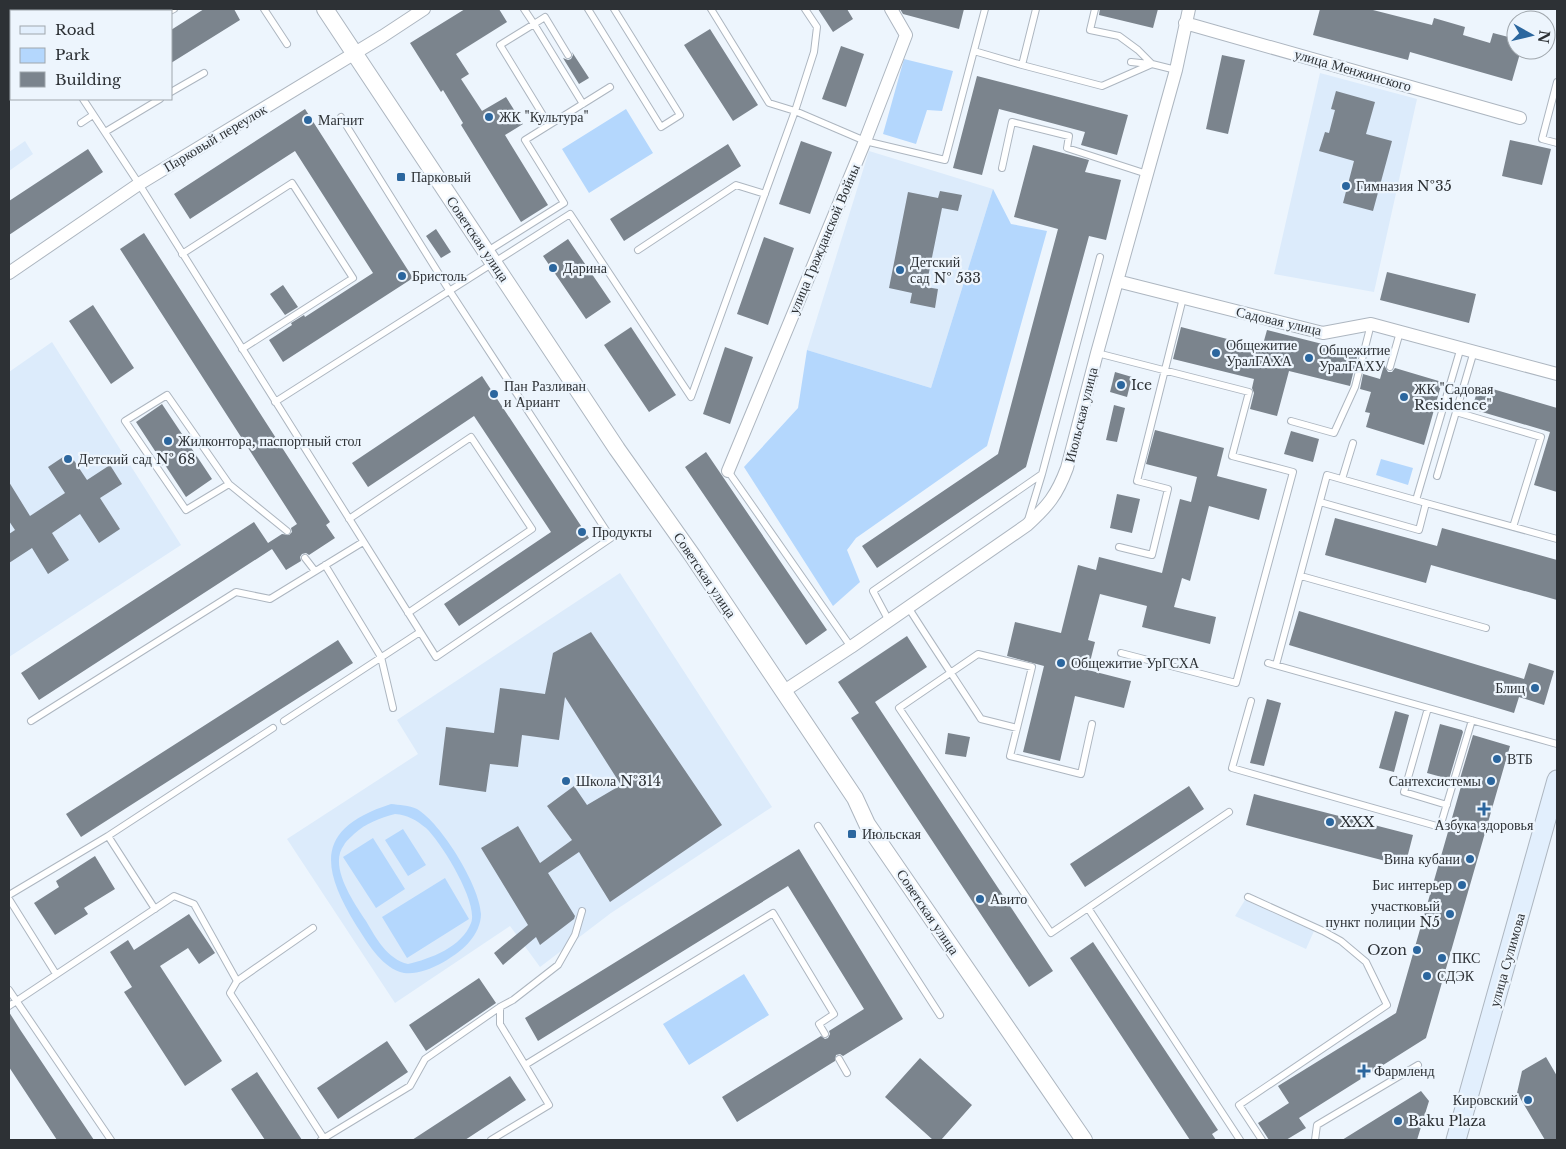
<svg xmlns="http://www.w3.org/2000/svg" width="1566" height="1149" font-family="'Libre Baskerville',serif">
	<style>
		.built { fill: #dcebfb }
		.green { fill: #b4d7fd; fill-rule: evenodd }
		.building { fill: #7b848d }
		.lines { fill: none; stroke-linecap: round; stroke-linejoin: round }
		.service-casing { stroke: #adb6c0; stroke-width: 8 }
		.minor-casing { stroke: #adb6c0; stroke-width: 14 }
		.tertiary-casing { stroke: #adb6c0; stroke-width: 18 }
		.secondary-casing { stroke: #adb6c0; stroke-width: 21 }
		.service { stroke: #fff; stroke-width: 6 }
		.minor { stroke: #fff; stroke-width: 12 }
		.tertiary { stroke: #fff; stroke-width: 16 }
		.secondary { stroke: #e2effd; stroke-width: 19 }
		.poi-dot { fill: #2b669e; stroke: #edf5fd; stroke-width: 2 }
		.labels { text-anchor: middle; stroke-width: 4.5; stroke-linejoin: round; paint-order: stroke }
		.street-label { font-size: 14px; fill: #2d3135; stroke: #edf5fd }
		.poi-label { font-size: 14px; fill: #2d3135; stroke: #edf5fd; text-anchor: start }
	</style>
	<rect width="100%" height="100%" fill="#edf5fd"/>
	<!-- built -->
	<path class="built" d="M1320,73L1417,99L1374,292L1274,274Z
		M25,141L33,154L9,171V152Z
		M869,151L993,189L931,388L807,350Z
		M52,342L181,545L9,657V372Z
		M620,573L772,807L611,913L540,967L510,926L395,1003L287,839L418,754L397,720Z
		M1245,900L1314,931L1306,949L1235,916Z"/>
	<!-- green -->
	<path class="green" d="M904,59L953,71L942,111L927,110L916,144L883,134Z
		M626,109L653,153L589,193L562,149Z
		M993,189L1011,224L1047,231L987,446L856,538L847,550L860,582L833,606L744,467L798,408L807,350L931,388Z
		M1381,459L1413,468L1408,485L1376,475Z
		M391,804C399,805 409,805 417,809C441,823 480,886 481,914C481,924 476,934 470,941C457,957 420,979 400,972C380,965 367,942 356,925C320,866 316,828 391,804ZM395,814C408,815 416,820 426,828C441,842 479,903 471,923C462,947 430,959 408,964C387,959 376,938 366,921C354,903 328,866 344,845C346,841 351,837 354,834C366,823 380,818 395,814Z
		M403,829L426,865L408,876L385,840Z
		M373,838L405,889L376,908L343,857Z
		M445,878L469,919L407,958L382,917Z
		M744,974L769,1015L689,1065L663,1024Z"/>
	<!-- building -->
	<path class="building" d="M204,9H234L240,20L171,63V30Z
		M465,9H499L507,22L456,54L469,74L461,79L482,111L506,97L523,124L505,135L548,205L521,222L461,125L463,123L443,90L441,92L410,43Z
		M818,9H847L853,19L833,32Z
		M900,9H964L959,29L903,14Z
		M1100,9H1158L1153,28L1099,15Z
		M1320,9H1369L1432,25L1434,18L1465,27L1463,35L1490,43L1493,33L1516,39V50H1521L1512,81L1410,52L1408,60L1313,35Z
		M710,29L758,105L733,121L684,45Z
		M841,46L864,54L846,107L822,99Z
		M572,52L589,78L579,84L563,58L568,60L571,59L573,55Z
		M1222,55L1245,60L1228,134L1206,129Z
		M977,76L1128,115L1117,155L1081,145L1085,132L999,109L982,175L953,168Z
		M1336,91L1375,102L1366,134L1392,141L1373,211L1343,203L1354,161L1319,151L1325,132L1329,133L1335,110L1331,109Z
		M305,109L413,278L283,362L269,340L292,325L291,323L304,315L305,317L373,273L295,151L190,219L174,194Z
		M1510,140L1551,149L1542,185L1502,176Z
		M801,141L832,152L810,214L779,204Z
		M728,144L741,166L624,241L610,219Z
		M1033,145L1089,160L1085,172L1121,180L1106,240L1089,236L1026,467L877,568L862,546L998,454L1058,229L1014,217Z
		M88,149L103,172L9,235V201Z
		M940,191L962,195L958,211L942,208L926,287L938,289L935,308L910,303L912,293L889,288L908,192L938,198Z
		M436,229L451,252L441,258L426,236Z
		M144,233L330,522L326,525L335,538L309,555L306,553L302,554L300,557L301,561L286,570L268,543L282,534L289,535L292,532L291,528L297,524L120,249Z
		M764,237L794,248L768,325L737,314Z
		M568,239L611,302L586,319L543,256Z
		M1387,272L1476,294L1469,323L1380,300Z
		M283,285L298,307L285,315L270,294Z
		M93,305L134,368L111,384L69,321Z
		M631,327L676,395L649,412L604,345Z
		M1181,327L1262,348L1267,330L1358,353L1350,386L1289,371L1277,416L1250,409L1254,393L1252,388L1254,379L1173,359Z
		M725,347L753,357L730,424L703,414Z
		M1384,365L1388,372H1392L1395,368L1442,382L1424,445L1366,427L1370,413L1365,412L1371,392L1360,389L1363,374L1380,379Z
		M1115,372L1132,377L1127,397L1110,392Z
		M482,376L589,538L459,626L444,604L551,532L474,416L368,487L352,463Z
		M1479,385L1557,408V492L1534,485L1550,432L1472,409Z
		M162,404L212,479L186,497L165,465L167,461L166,458L159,457L136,422Z
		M1114,405L1125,408L1117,442L1106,440Z
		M1155,430L1224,448L1217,476L1267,489L1259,520L1209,506L1190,581L1182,578L1174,607L1216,617L1210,644L1142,627L1147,606L1100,594L1088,640L1095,642L1088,670L1131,681L1124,708L1075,696L1060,761L1023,752L1044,666L1007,656L1015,622L1061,633L1078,565L1096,570L1099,557L1162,573L1180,499L1191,502L1197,477L1146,464Z
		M1291,431L1319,439L1313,462L1284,454Z
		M706,452L827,630L806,645L685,467Z
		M69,453L87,480L110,465L122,484L100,498L120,529L99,543L80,514L52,533L69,560L48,574L32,548L9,563V534L15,530L9,521V482L30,516L65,493L48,467Z
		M1117,494L1140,499L1132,533L1110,528Z
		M1335,518L1437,546L1442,528L1557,560V600L1431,565L1426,583L1325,555Z
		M254,522L272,549L39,700L21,673Z
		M1299,611L1524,679L1529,663L1554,671L1544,705L1519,697L1514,713L1289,645Z
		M591,632L722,825L610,902L579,852L548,873L575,916L574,919L540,945L536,937L503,965L494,953L528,925L481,848L518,826L540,863L572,840L547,806L574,786L587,805L621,785L565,697L559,740L522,735L518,767L490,764L486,792L439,785L446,727L494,733L500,688L545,694L553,653Z
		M907,636L927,667L875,702L1053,971L1029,987L851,718L859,713L838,682Z
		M338,640L353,663L81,837L66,814Z
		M1267,699L1281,703L1264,766L1250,763Z
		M1395,711L1409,715L1394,772L1379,768Z
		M1440,724L1462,730L1463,732L1449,779L1427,773Z
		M948,733L970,737L966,757L945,754Z
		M1473,735L1510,746L1426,1038L1299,1118L1306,1128L1286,1140H1269L1258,1123L1289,1103L1278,1086L1396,1013L1462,783L1459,782Z
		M1189,786L1204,809L1085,887L1070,864Z
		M1254,794L1413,835L1405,866L1246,825Z
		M799,849L903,1019L843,1056L840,1054L836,1055L835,1061L737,1122L722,1097L821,1036L825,1039L828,1038L830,1034L829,1031L864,1009L788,886L538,1041L525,1018Z
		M95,856L115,889L84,908L88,914L55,935L34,903L59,887L56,881Z
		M189,914L215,953L199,964L188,948L160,966L222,1061L185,1086L124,992L132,987L110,952L128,940L134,950Z
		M1093,942L1218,1130L1212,1134L1216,1140H1190L1070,958Z
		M479,978L496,1003L426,1051L409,1025Z
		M9,1012L21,1031L94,1140H57L9,1067Z
		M387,1041L408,1072L338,1119L317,1088Z
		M1546,1057L1557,1076V1140H1545L1517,1093L1522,1071Z
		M920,1058L972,1105L941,1140H933L885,1097Z
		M257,1072L302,1140H265L231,1089Z
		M510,1076L526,1100L465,1140H412Z
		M1421,1091L1429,1101L1417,1140H1342Z"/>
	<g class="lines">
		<!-- service casing -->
		<g class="service-casing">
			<path id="service" d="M23,9L25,11
				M264,9L287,44
				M524,9L534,24L545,17L568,55
				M588,9L661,127L680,115L614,9
				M711,9L769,103L795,111L865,141L945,160L985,9
				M1036,9L1022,65L1102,86L1152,64L1176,70
				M1095,9L1090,30L1119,36L1138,50L1152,64
				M170,11L174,9
				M974,51L1022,65
				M1131,62L1150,64
				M1557,82L1542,139L1557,143
				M171,92L204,73
				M83,99L139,184L436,657L611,538L449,290L341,117
				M81,123L93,115
				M549,125L500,45L534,24L583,104
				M105,132L160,99
				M1002,168L1012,122L1069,136L1067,148L1147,174
				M638,250L736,185L765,194
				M486,252L564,203L525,140L610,87
				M182,254L292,183L353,278L242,349
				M1474,351L1456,412L1541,437L1513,527
				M1097,353L1249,392L1232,456L1293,472L1236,683L1121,653
				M1390,367L1400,332
				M275,402L570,214L691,397L795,111L814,52L817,27L805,9
				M1291,421L1334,433L1355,387L1371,324
				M156,465L162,461
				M728,471L851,647
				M1437,476L1456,412
				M1342,479L1353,443
				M229,484L186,510L125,421L167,395L229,484L287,531
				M1416,500L1461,347
				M1320,502L1419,530L1426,503L1557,539
				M349,519L471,437L532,529L408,613
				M1028,520L1042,474
				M1119,547L1152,555L1168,489L1137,481L1183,298
				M305,558L315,571
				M325,565L381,657L393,708
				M1301,576L1486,628
				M908,607C932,645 957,682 981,719L1017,728L1032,667L978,654L899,708L1051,933L1088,908L1240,1140
				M889,621L873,591L1042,474L1100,257
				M1268,663L1557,744
				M1276,665L1327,475L1426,503
				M1251,701L1232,768L1440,827L1472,720
				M1428,708L1404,792L1447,805
				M31,721L236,592L270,599L363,542
				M284,721L420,632
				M1017,728L1010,756L1081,774L1092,724
				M818,826L940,1015
				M9,895L108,836
				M1248,897L1323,931L1341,941L1366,962L1387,1005L1239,1105L1262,1140
				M9,899L56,974
				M1088,908L1229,812
				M155,909L108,836L273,728
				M237,981L230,993L325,1140
				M9,990L111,1140
				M9,1006L174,896L194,904L237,981L313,928
				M500,1007V1024L525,1065
				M839,1059L847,1073
				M321,1140L410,1086L425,1059L500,1007L513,1000L558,965L575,935L582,911
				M491,1140L549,1105L525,1065L773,913L834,1014L819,1024L825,1034
				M1315,1140L1317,1125L1418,1065"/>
		</g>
		<!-- minor casing -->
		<g class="minor-casing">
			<path id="minor" d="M1185,23L1520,118
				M9,273L139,184L383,36L424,9
				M1117,281L1323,333L1371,324L1557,374
				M728,471L865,141L906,35L891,9
				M784,691L851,647L1027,525C1048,506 1057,495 1067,468L1097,353L1176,70L1189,9"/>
		</g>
		<!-- tertiary casing -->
		<g class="tertiary-casing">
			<path id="tertiary" d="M325,9L617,449L692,555L855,798L867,824L1084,1140"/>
		</g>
		<!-- secondary casing -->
		<g class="secondary-casing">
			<path id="secondary" d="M1456,1140L1557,780"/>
		</g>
		<!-- service -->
		<use href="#service" class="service"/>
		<!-- minor -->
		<use href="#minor" class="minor"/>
		<!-- tertiary -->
		<use href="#tertiary" class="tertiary"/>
		<!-- secondary -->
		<use href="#secondary" class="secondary"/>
	</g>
	<!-- markers -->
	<g class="poi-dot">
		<circle cx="489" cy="117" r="5"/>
		<circle cx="308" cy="120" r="5"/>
		<rect x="396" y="172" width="10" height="10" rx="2.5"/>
		<circle cx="1346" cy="186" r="5"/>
		<circle cx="553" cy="268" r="5"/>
		<circle cx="900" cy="270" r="5"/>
		<circle cx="402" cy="276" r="5"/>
		<circle cx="1216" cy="353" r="5"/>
		<circle cx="1309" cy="358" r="5"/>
		<circle cx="1121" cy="385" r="5"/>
		<circle cx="494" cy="394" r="5"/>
		<circle cx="1404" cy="397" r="5"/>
		<circle cx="168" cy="441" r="5"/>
		<circle cx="68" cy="459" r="5"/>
		<circle cx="582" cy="532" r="5"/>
		<circle cx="1061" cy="663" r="5"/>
		<circle cx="1535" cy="688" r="5"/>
		<circle cx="1497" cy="759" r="5"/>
		<circle cx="566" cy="781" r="5"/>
		<circle cx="1491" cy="781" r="5"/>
		<path d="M1481.5 801.5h5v5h5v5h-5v5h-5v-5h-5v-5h5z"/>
		<circle cx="1330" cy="822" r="5"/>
		<rect x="847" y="829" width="10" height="10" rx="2.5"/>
		<circle cx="1470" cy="859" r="5"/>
		<circle cx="1462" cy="885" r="5"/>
		<circle cx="980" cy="899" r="5"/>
		<circle cx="1450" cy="914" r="5"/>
		<circle cx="1417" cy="950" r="5"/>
		<circle cx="1442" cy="958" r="5"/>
		<circle cx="1427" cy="976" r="5"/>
		<path d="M1361.5 1063.5h5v5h5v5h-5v5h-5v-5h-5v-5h5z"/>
		<circle cx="1528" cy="1100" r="5"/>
		<circle cx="1398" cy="1121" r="5"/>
	</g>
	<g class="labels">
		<!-- street labels -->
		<g class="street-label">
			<text transform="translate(1353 70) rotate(16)" y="5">улица Менжинского</text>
			<text transform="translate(215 138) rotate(-31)" y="5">Парковый переулок</text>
			<text transform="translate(478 239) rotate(56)" y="5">Советская улица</text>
			<text transform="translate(824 239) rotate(-67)" y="5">улица Гражданской Войны</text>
			<text transform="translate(1279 321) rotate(13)" y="5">Садовая улица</text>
			<text transform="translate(1081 415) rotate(-76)" y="5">Июльская улица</text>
			<text transform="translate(705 575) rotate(56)" y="5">Советская улица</text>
			<text transform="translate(928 912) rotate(56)" y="5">Советская улица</text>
			<text transform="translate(1507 960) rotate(-74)" y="5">улица Сулимова</text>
		</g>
		<!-- poi labels -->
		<g class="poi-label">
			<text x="499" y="122">ЖК "Культура"</text>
			<text x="318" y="125">Магнит</text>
			<text x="411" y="182">Парковый</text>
			<text x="1356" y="191">Гимназия №35</text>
			<text x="910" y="267">Детский<tspan x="910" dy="16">сад № 533</tspan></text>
			<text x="563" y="273">Дарина</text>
			<text x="412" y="281">Бристоль</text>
			<text x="1226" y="350">Общежитие<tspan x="1226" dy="16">УралГАХА</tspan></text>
			<text x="1319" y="355">Общежитие<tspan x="1319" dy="16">УралГАХУ</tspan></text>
			<text x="1131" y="390">Ice</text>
			<text x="504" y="391">Пан Разливан<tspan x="504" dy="16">и Ариант</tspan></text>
			<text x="1414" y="394">ЖК "Садовая<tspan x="1414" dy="16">Residence"</tspan></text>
			<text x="178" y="446">Жилконтора, паспортный стол</text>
			<text x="78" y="464">Детский сад № 68</text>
			<text x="592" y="537">Продукты</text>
			<text x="1071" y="668">Общежитие УрГСХА</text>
			<text x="1525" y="693" text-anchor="end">Блиц</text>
			<text x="1507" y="764">ВТБ</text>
			<text x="576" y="786">Школа №314</text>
			<text x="1481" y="786" text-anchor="end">Сантехсистемы</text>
			<text x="1340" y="827">XXX</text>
			<text x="1484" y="830" text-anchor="middle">Азбука здоровья</text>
			<text x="862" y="839">Июльская</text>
			<text x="1460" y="864" text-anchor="end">Вина кубани</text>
			<text x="1452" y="890" text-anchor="end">Бис интерьер</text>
			<text x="990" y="904">Авито</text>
			<text x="1440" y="911" text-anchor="end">участковый<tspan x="1440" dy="16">пункт полиции N5</tspan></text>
			<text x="1407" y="955" text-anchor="end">Ozon</text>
			<text x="1452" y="963">ПКС</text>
			<text x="1437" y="981">СДЭК</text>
			<text x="1374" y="1076">Фармленд</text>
			<text x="1518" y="1105" text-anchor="end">Кировский</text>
			<text x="1408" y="1126">Baku Plaza</text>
		</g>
	</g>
	<!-- border -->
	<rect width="1566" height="1149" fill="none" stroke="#2d3135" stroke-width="20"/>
	<!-- legend -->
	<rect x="10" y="10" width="162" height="90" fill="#edf5fd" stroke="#a0a7ad"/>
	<rect x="20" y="26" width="25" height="8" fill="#e2effd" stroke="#a0a7ad"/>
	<text x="55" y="35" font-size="15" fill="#2d3135">Road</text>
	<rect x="20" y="48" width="25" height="15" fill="#b4d7fd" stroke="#a0a7ad"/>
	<text x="55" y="60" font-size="15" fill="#2d3135">Park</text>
	<rect x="20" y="72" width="25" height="15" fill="#7b848d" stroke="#a0a7ad"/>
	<text x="55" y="85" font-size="15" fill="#2d3135">Building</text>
	<!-- north arrow -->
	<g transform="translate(1531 35) rotate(98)"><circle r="24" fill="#edf5fd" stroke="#a0a7ad"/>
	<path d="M0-4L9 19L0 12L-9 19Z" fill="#2b669e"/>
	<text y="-8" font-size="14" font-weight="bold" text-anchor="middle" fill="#2d3135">N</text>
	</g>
</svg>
